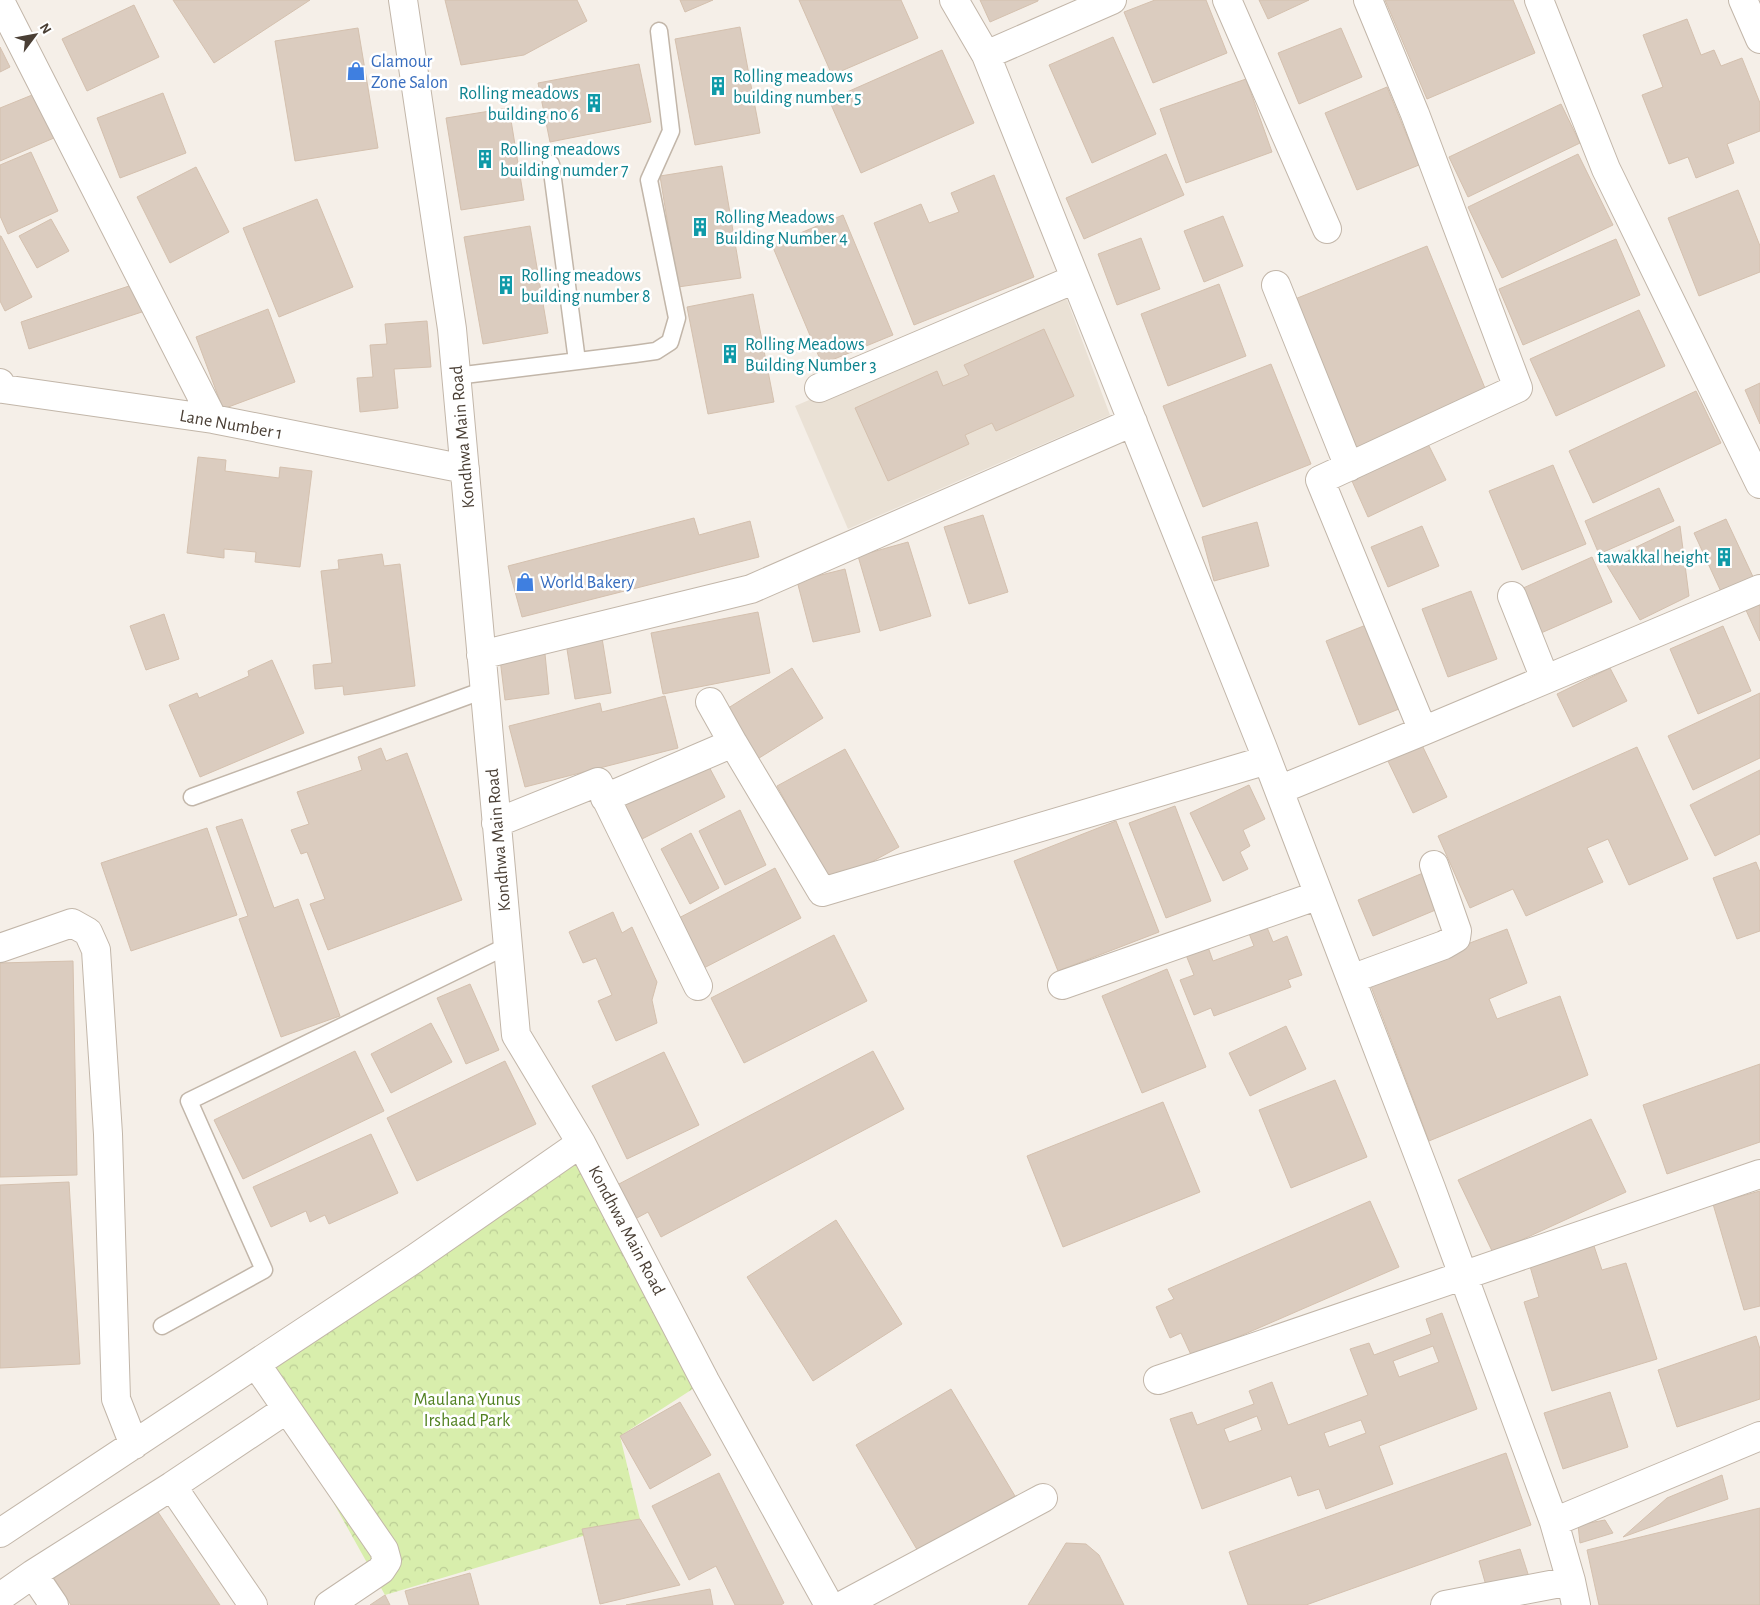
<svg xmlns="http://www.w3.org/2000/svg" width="1760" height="1605" font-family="'Alegreya Sans',sans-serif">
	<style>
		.residential { fill: #eae1d5 }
		.park { fill: url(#park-crowns) }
		.building { fill: #dbccbf; stroke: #d4c0ae; fill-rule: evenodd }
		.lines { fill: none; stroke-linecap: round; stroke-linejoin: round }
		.lane-casing { stroke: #c2b6a9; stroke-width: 19 }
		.street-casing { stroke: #c2b6a9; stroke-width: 30 }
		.lane { stroke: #fff; stroke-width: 16 }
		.street { stroke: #fff; stroke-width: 28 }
		.labels { text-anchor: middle; stroke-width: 5; stroke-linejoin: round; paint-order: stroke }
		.shop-label { font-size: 18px; fill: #366cbe; stroke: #fff; text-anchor: start }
		.culture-label { font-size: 18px; fill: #0d838f; stroke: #fff; text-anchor: start }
		.street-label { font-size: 18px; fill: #4a3f35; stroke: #fff }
		.park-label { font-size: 18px; fill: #528222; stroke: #fff }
	</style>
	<defs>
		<pattern id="park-crowns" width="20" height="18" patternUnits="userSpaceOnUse" patternTransform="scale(1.25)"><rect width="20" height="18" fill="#d8eeac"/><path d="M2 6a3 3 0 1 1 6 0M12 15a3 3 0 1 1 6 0" fill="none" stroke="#bbcd95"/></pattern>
	</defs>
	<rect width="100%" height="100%" fill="#f5efe8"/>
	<!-- residential -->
	<path class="residential" d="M1064,292L1110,415L848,529L795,406Z"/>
	<!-- park -->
	<path class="park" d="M581,1143L705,1381L620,1436L640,1519L385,1595L256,1364Z"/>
	<!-- building -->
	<path class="building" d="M173,0H310L214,63Z
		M445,0H577L587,21L524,55L461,65Z
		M680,0H713L685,12Z
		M799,0H901L918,38L832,75Z
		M980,0H1038V1L990,22Z
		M1155,0H1206L1227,53L1153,83L1124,12Z
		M1259,0H1309L1268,19Z
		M1385,0H1513L1535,53L1427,99Z
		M134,5L159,57L87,91L62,39Z
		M1687,19L1701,55L1714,50L1721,66L1742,58L1760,103V131L1727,144L1734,163L1696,178L1688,157L1669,164L1642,95L1663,87L1643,35Z
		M740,27L760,133L695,145L675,39Z
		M358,28L378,148L295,161L275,41Z
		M1341,28L1362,77L1299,104L1278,53Z
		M1113,37L1156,134L1092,163L1049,65Z
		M0,47L10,67L0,72Z
		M942,50L974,123L861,173L829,100Z
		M639,64L651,122L550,142L538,83Z
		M1246,79L1272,152L1186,183L1160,109Z
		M1387,87L1419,165L1357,190L1325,113Z
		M42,91L61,135L0,161V108Z
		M163,93L186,153L120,178L97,118Z
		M1561,104L1580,143L1468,197L1449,157Z
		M509,108L524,200L461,210L446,118Z
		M31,152L58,211L8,234L0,216V165Z
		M1166,154L1184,195L1084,239L1066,198Z
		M1578,154L1613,225L1502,278L1468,207Z
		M722,166L741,278L678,287L660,176Z
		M196,167L229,232L170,263L137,197Z
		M994,175L1034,277L914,325L874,223L921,204L929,223L959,212L951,193Z
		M1738,190L1760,246V272L1699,296L1668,218Z
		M317,199L353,287L279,317L243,228Z
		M843,215L893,335L822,364L772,245Z
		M1223,216L1243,266L1204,282L1184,231Z
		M51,219L69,251L37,268L19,236Z
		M530,226L548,333L483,344L464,237Z
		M0,236H1L32,297L5,311L0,301Z
		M1141,238L1160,289L1117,305L1098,254Z
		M1616,239L1640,295L1523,345L1499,289Z
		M1427,246L1489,398L1347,456L1285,303Z
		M138,283L148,310L29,349L21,322Z
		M1219,284L1246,356L1168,386L1141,314Z
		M753,294L774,402L708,414L687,307Z
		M268,309L295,382L223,409L196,337Z
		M1639,310L1665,366L1556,416L1530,359Z
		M427,321L431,367L394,369L398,408L360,412L357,378L373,377L370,345L387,344L385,324Z
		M1044,329L1074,396L996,431L992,423L965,435L969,444L888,481L855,408L937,371L943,386L969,375L964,365Z
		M1271,364L1311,464L1203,507L1163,406Z
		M1760,383V424L1745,390Z
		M1696,391L1721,443L1593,503L1569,451Z
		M1428,444L1446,480L1368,517L1352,481Z
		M198,457L226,460L225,471L279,478L280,467L312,471L300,567L255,562L256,552L224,549V558L187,553Z
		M1553,465L1586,544L1522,570L1489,491Z
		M1659,488L1674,521L1599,554L1585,521Z
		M983,515L1008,592L969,604L944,527Z
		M694,518L699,535L750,521L759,557L522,617L508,566Z
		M1726,519L1755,581L1723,596L1694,533Z
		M1257,522L1269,566L1214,581L1202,537Z
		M1422,526L1439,566L1388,587L1371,547Z
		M1680,526L1689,596L1640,620L1605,562Z
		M908,542L931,616L880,631L858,556Z
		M382,554L384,566L400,564L415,686L344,695L343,686L315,689L313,665L332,663L321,571L339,569L338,560Z
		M1592,557L1612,602L1541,633L1521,589Z
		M845,569L860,632L813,642L797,581Z
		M1471,591L1497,659L1448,677L1422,609Z
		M1760,602V641L1745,608Z
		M758,612L770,673L663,694L651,633Z
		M164,614L179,659L146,670L130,626Z
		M1371,623L1404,707L1359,725L1326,641Z
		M1723,626L1751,691L1698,714L1670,649Z
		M602,638L611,693L575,699L566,643Z
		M545,654L549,694L505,700L500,659Z
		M272,660L304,733L200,777L169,705L197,693L199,698L249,676L248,671Z
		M792,668L823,718L756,760L725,710Z
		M1610,668L1627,701L1573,727L1557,694Z
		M1760,693V758L1693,790L1668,736Z
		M665,696L678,748L525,787L509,726L600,703L602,712Z
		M1421,743L1447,797L1413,813L1387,759Z
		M1637,747L1688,859L1629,885L1608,839L1587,848L1603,882L1526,916L1513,889L1470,908L1438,836Z
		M381,748L386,761L407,753L462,900L328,950L310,904L325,899L307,852L301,854L291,830L309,824L297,792L362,770L358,757Z
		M845,749L899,847L831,884L777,786Z
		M706,761L725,797L642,839L624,803Z
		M1760,770V834L1715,856L1690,805Z
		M1249,785L1265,819L1243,830L1250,846L1240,852L1248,869L1223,881L1190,813Z
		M1175,806L1211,901L1166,918L1129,823Z
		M740,810L766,865L725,885L699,831Z
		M242,819L274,908L298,899L340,1016L281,1037L239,919L248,916L216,827Z
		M1116,821L1159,932L1058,971L1014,861Z
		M207,828L237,915L131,951L101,863Z
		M691,833L719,888L690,904L661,849Z
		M1756,862L1760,872V931L1737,939L1713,878Z
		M775,868L801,918L698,971L673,921Z
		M1423,873L1438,909L1373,936L1358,900Z
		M613,912L622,933L632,927L657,982L652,1000L657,1023L616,1041L598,1001L612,995L596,958L583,963L569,932Z
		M1266,925L1273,942L1287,936L1302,975L1288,980L1291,987L1214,1016L1211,1008L1194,1015L1180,980L1194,975L1186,955L1208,947L1213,961L1254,946L1248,931Z
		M1507,929L1527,983L1489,999L1497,1019L1560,996L1588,1075L1429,1141L1369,981Z
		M834,935L867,1001L744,1063L711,998Z
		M73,961L77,1175L0,1177V963Z
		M1167,969L1206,1067L1142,1093L1102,996Z
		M470,984L499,1050L466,1064L437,998Z
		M431,1023L452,1062L391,1093L371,1054Z
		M1286,1026L1306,1069L1250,1096L1229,1053Z
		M355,1051L384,1111L243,1179L214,1120Z
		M873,1051L904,1109L661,1237L648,1212L635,1219L617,1185Z
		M664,1052L699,1125L627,1159L592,1086Z
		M505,1061L536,1124L417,1181L387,1118Z
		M1760,1064V1142L1667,1174L1643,1105Z
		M1335,1080L1367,1157L1291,1188L1259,1110Z
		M1163,1102L1200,1192L1063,1247L1027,1156Z
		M1591,1119L1626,1192L1493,1253L1458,1180Z
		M371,1134L398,1193L329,1224L325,1215L310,1222L306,1211L271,1227L253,1187Z
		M69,1182L80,1364L0,1368V1185Z
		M1760,1191V1306L1744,1310L1713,1204Z
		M1370,1201L1399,1267L1192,1357L1181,1333L1170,1338L1156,1307L1174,1299L1168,1289Z
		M836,1220L902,1324L813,1381L747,1277Z
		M1593,1243L1602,1270L1626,1263L1657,1359L1552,1391L1524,1302L1539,1297L1529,1263Z
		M1442,1313L1477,1409L1379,1446L1393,1484L1326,1509L1319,1489L1298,1496L1291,1476L1202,1509L1170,1419L1192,1412L1197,1425L1254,1404L1249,1391L1272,1382L1288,1425L1368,1395L1350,1349L1369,1343L1374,1355L1431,1334L1426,1319ZM1433,1346L1439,1362L1399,1377L1393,1361ZM1257,1416L1262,1430L1229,1442L1224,1429ZM1361,1420L1366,1433L1329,1447L1324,1433Z
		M1756,1336L1760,1349V1399L1677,1427L1658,1370Z
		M951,1389L1015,1496L919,1553L856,1445Z
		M1610,1392L1628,1447L1563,1469L1544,1413Z
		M680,1402L711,1455L650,1489L620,1436Z
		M1506,1453L1531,1525L1306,1605H1248L1229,1552Z
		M719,1473L784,1603L781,1605H735L716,1566L689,1580L652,1506Z
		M1722,1475L1728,1499L1623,1537L1667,1498Z
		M1760,1508V1605H1599L1587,1550Z
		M156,1509L220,1605H71L53,1577Z
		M640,1519L680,1585L600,1604L582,1529Z
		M1605,1520L1613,1533L1580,1543L1578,1525Z
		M1066,1543L1086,1544L1099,1555L1124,1605H1028Z
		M1520,1549L1529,1577L1487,1589L1479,1561Z
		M470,1573L479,1605H409L405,1591Z
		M710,1589L713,1605H626Z
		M385,1595L390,1605H370Z"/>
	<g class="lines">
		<!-- lane casing -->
		<g class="lane-casing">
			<path id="lane" d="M551,164L577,361
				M456,376L635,354L656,351L670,342L677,318L649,180L671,131L659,31
				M192,797L484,690
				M162,1326L264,1270L189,1101L507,946"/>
		</g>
		<!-- street casing -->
		<g class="street-casing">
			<path id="street" d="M403,0L452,329L516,1035L581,1143L705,1381L829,1605
				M954,0L986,55L1262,746L1431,1188L1554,1522L1571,1581L1576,1605
				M1227,0L1327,229
				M1368,0L1415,114L1518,388L1320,480L1423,731
				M1539,0L1606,169L1760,484
				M1743,0L1760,39
				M0,1L213,419
				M986,55L1112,0
				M1276,285L1349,467
				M0,383L3,389L213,419L465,469
				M819,388L1075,279
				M1512,596L1545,679
				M481,655L751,589L1133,422
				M710,702L733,743
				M1279,790L1423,731L1760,589
				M605,798L733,743L822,892L1267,760
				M496,823L598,782L698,986
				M0,948L72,923L88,932L96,950L108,1134L116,1399L134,1445
				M1351,979L1444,945L1456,938L1457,931L1434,865
				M1062,985L1319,895
				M256,1364L384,1550L387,1561L381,1570L329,1605
				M1158,1380L1760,1174
				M172,1486L253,1605
				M1554,1522L1760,1436
				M0,1533L414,1259L581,1143
				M33,1574L172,1486L287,1409
				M0,1597L33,1574L54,1605
				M843,1605L1043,1498
				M1445,1605L1571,1581"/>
		</g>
		<!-- lane -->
		<use href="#lane" class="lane"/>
		<!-- street -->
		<use href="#street" class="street"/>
	</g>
	<!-- icons -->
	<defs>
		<g id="shop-bare" transform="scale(1.5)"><path d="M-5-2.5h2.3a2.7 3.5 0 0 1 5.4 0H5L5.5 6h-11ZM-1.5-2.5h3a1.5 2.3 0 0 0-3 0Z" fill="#3f7fe0" stroke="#fff" stroke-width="2.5" paint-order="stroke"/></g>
		<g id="building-bare" transform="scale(1.5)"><path d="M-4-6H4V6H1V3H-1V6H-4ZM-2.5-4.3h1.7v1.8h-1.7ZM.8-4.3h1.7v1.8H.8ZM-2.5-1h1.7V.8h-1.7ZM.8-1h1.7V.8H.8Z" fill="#0f9aa8" stroke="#fff" stroke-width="2.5" paint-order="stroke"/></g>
	</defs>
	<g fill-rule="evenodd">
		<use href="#shop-bare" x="356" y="71"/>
		<use href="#building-bare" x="718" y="86"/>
		<use href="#building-bare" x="594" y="103"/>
		<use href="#building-bare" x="485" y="159"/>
		<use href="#building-bare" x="700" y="227"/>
		<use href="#building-bare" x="506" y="285"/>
		<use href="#building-bare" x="730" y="354"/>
		<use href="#building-bare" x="1724" y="557"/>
		<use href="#shop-bare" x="525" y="582"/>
	</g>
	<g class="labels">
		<!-- shop labels -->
		<g class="shop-label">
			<text x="371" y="67">Glamour<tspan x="371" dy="21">Zone Salon</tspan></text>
			<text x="540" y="588">World Bakery</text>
		</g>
		<!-- culture labels -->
		<g class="culture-label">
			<text x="733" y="82">Rolling meadows<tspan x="733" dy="21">building number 5</tspan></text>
			<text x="579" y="99" text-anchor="end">Rolling meadows<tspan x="579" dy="21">building no 6</tspan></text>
			<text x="500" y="155">Rolling meadows<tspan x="500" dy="21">building numder 7</tspan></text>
			<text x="715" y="223">Rolling Meadows<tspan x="715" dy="21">Building Number 4</tspan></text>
			<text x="521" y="281">Rolling meadows<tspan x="521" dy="21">building number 8</tspan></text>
			<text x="745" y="350">Rolling Meadows<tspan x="745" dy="21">Building Number 3</tspan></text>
			<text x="1709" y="563" text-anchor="end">tawakkal height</text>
		</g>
		<!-- street labels -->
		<g class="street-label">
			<text transform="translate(231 424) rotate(10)" y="6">Lane Number 1</text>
			<text transform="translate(462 437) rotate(-95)" y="6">Kondhwa Main Road</text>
			<text transform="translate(498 840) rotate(-95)" y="6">Kondhwa Main Road</text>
			<text transform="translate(627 1230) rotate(62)" y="6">Kondhwa Main Road</text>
		</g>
		<!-- park labels -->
		<g class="park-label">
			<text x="467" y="1405">Maulana Yunus<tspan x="467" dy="21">Irshaad Park</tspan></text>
		</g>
	</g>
	<!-- north arrow -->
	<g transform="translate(35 35) rotate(58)" stroke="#ffffff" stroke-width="4" paint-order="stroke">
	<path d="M0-4L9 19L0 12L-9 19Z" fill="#4a3f35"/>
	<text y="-8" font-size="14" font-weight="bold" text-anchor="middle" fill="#4a3f35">N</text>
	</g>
</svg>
